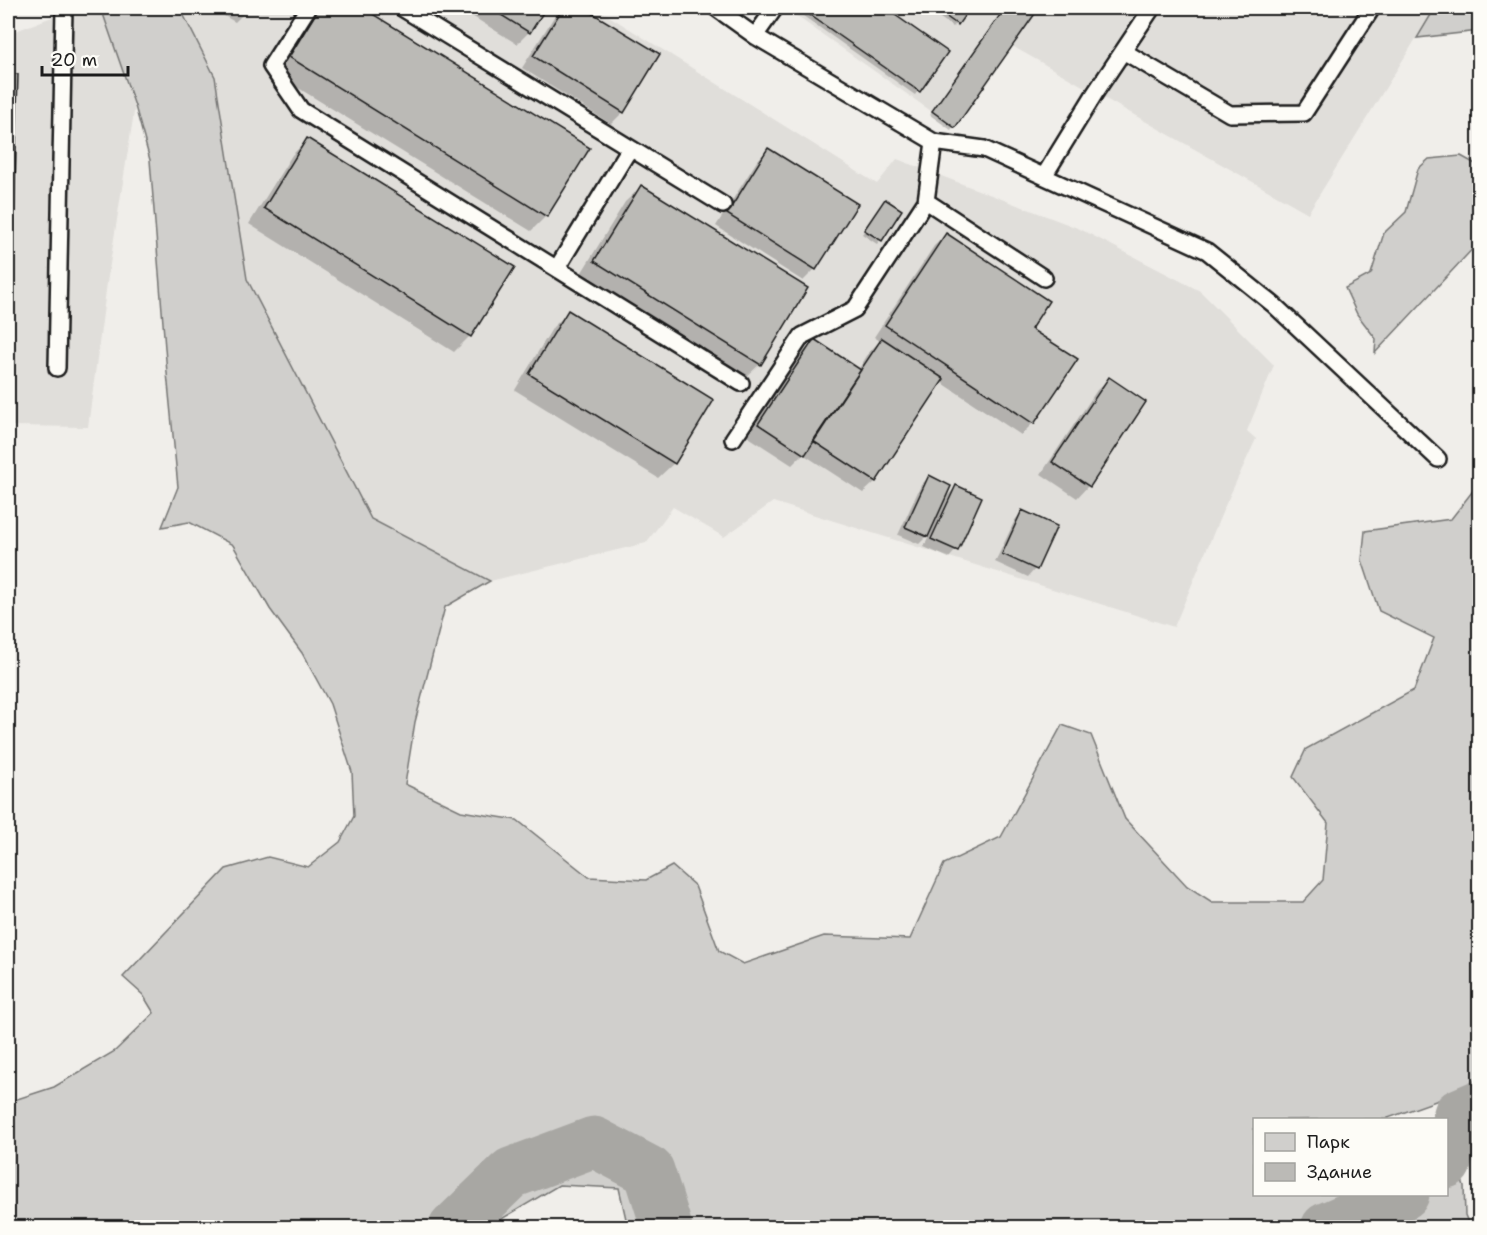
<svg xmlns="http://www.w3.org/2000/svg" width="1487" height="1235" font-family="'Shantell Sans',sans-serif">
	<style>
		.built { fill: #e0deda }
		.green { fill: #d0cfcc; stroke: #767674; stroke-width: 1.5 }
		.shadow { fill: #0003 }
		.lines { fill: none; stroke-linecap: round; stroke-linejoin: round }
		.river { stroke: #a8a7a3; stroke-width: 51 }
		.building { fill: #bbbab6; stroke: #1c1c1c; stroke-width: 1.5 }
		.service-casing { stroke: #1c1c1c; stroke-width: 20 }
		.service { stroke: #fdfcf7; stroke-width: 15 }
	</style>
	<rect width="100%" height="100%" fill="#f0eeea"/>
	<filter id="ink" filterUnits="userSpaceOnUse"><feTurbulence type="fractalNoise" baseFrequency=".0167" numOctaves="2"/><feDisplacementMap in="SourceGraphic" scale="12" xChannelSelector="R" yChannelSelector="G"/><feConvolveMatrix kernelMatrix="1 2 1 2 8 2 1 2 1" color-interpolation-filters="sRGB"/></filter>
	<g filter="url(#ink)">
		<!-- built -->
		<path class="built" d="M72,8H101L135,106L107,283L88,427L8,426V34L65,12Z
			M180,8H596L877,184L897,159L1080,229L1200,291L1274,365L1247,431L1256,439L1224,508L1174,627L773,502L724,537L673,507L646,543L490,581L371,519L247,279L215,77Z
			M785,8H1435L1308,213L1012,46L955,128Z"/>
		<!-- green -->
		<path class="green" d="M101,8H180L215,77L247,279L371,519L490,581L445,607L415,722L405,784L461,811L517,820L589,877L646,880L672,866L695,886L719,951L743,964L824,936L910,939L944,864L1001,837L1062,725L1091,735L1125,819L1187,886L1212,902H1303L1323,880L1328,823L1293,777L1306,749L1414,690L1434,638L1379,611L1362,560L1365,531L1451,519L1479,483V1091L1473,1093H1458L1388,1118L1389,1119L1254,1120V1194H1446L1447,1145L1455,1158L1464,1186L1465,1215L1470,1227L628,1228L619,1188L559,1185L488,1227H8V1102L54,1087L115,1051L154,1013L143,995L123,977L226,869L268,857L308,867L340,842L354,816L352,772L330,704L302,653L270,609L233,545L189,522L162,527L178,487L167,373L150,160L135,106Z
			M1435,8H1479V31L1417,38Z
			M1461,156L1479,166V242L1375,353L1376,339L1357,314L1345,288L1371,274L1384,233L1406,212L1418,169L1429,159Z"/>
		<!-- shadow -->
		<path class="shadow" d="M210,8H249L235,22Z
			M315,8H360L588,149L546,216L531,231L274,73Z
			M459,8H544L529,32L517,44Z
			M561,8H581L658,55L623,112L611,124L522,68L557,12Z
			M792,8H883L946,52L915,95Z
			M926,8H969L953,27Z
			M1006,8H1038L951,130L930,115Z
			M8,75H16L10,335L8,337Z
			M307,140L470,336L454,352L249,224L292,155Z
			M768,149L815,269L803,281L716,226L757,161Z
			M641,187L760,364L744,379L579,277L625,202Z
			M882,204L900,210L877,244L862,234Z
			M946,235L1033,423L1021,435L941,382L875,482L863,493L803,454L792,465L747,436L802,353L814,341L858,370L870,351L880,341L874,337L934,246Z
			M569,312L674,463L658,478L515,390L553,327Z
			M1109,379L1088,486L1077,498L1041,474L1097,390Z
			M929,477L943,500L956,487L980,498L956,550L949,558L924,547L931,532L919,544L898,535L921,485Z
			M1022,512L1035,569L1028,577L995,562L1015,520Z"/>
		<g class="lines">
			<!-- river -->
			<path class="river" d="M1446,1163L1459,1114L1480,1105
				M454,1228L511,1173L594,1142L649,1171L667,1228
				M1326,1228L1404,1194"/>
		</g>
		<!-- building -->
		<path class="building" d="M319,8H363L590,148L547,217L289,57Z
			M490,8H546L530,33Z
			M563,8H584L660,54L624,113L533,56Z
			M800,8H885L948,52L920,92Z
			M934,8H970L958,25Z
			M1005,8H1039L955,128L932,111Z
			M8,73L18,74L11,335H8Z
			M307,138L515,267L471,337L264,208Z
			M768,148L858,204L816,270L727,214Z
			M641,185L808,288L761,365L594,261Z
			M885,199L902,210L882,241L864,230Z
			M946,233L1049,301L1031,329L1078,359L1034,424L885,325Z
			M568,310L714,400L675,464L529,374Z
			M882,338L944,379L876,482L813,441Z
			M814,339L861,370L805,455L758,424Z
			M1109,377L1146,402L1090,487L1052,462Z
			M929,475L951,486L928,537L905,527Z
			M956,485L982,497L958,551L931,539Z
			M1022,510L1057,526L1037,570L1002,554Z"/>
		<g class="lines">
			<!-- service casing -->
			<g class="service-casing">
				<path id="service" d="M308,8L271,66L301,110L741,383
					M402,8L723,205
					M716,8L755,36L934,142L926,201L855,309L802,336L733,439
					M755,36L775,8
					M1123,51L1230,114L1304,113L1372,8
					M934,142L984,149L1207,251L1274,305L1438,459
					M1044,176L1095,93L1152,8
					M926,201L1044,278
					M557,268L630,148
					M57,368L64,8"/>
			</g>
			<!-- service -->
			<use href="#service" class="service"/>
		</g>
	</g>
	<!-- margin -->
	<rect width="1487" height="1235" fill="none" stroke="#fdfcf7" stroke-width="30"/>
	<rect x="15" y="15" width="1457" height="1205" fill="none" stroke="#1c1c1c" stroke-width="2" filter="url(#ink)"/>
	<!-- legend -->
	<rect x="1253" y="1118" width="195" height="78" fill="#fdfcf7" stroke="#a3a29f" stroke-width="1.5"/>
	<rect x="1265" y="1133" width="30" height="18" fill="#d0cfcc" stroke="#a3a29f" stroke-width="1.5"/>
	<text x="1307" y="1148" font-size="18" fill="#1c1c1c">Парк</text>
	<rect x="1265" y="1163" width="30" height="18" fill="#bbbab6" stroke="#a3a29f" stroke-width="1.5"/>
	<text x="1307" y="1178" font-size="18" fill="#1c1c1c">Здание</text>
	<!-- scale -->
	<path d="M42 66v9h86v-9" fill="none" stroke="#1c1c1c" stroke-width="3"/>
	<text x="51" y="66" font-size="18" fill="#1c1c1c" stroke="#fdfcf7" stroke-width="4.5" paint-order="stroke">20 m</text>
</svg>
